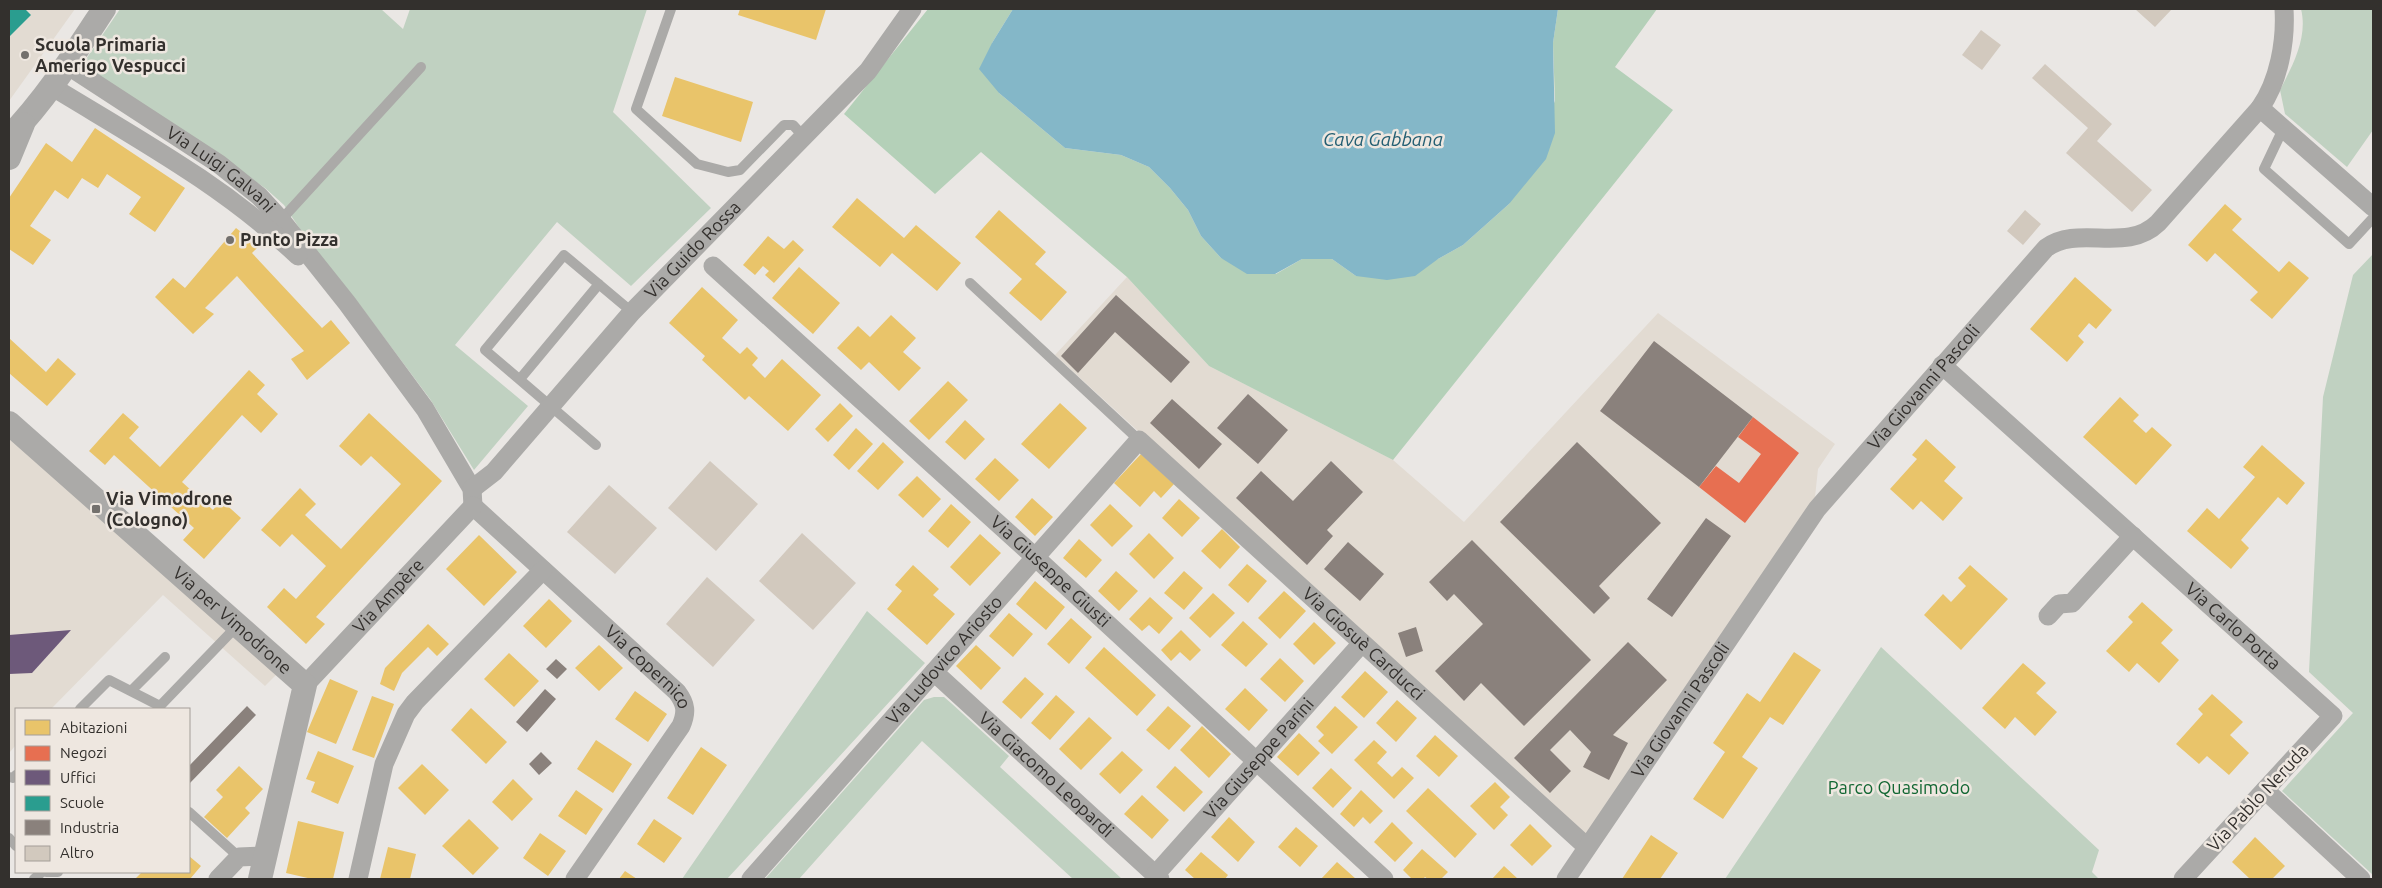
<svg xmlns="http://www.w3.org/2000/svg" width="2382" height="888" font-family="Ubuntu,sans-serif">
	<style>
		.built { fill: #e2dbd2 }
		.green { fill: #c0d1c1 }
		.forest { fill: #b4d0b8 }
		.water { fill: #84b7c8 }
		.homes { fill: #e9c46a }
		.shops { fill: #e76f51 }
		.offices { fill: #6d597a }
		.schools { fill: #2a9d8f }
		.industry { fill: #8a817c }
		.building { fill: #d2c9be }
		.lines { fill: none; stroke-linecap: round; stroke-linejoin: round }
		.service { stroke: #abaaa8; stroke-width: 10 }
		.minor { stroke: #abaaa8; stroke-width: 19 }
		.tertiary { stroke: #abaaa8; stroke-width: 24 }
		.poi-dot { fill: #73706d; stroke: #eee7e0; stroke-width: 2 }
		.labels { text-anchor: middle; stroke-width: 5; stroke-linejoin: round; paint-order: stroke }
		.poi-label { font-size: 18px; font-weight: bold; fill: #33302d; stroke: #eee7e0; text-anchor: start }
		.street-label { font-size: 18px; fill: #33302d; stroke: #eee7e0 }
		.park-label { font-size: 18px; fill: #126733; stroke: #eee7e0 }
		.water-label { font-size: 19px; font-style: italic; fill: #235e72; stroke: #eee7e0 }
	</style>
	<rect width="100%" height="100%" fill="#eae7e4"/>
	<!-- built -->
	<path class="built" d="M9,9H75L9,101Z
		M1127,277L1209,366L1393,460L1464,522L1658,313L1835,444L1818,469L1814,506L1587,842L1055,355Z
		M9,423L284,667L265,686L163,595L51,709H16V745L9,753Z"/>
	<!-- green -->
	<path class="green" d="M120,9H381L403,29L410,9H647L613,112L711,208L631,286L557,222L455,345L528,406L474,470L430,399L356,300L306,238L284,205L265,188L82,65Z
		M2301,9H2373V130L2347,167L2285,114L2280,90C2293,65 2308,37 2301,9Z
		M2373,254V875L2282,791L2353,713L2309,672L2323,397L2353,275Z
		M867,611L925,663L727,879H682Z
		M1881,647L2099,850L2092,872L2099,879H1725Z
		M934,697H944L951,703L1009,756L1000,767L1122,879H1073L922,741L799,879H765L924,700Z"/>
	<!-- forest -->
	<path class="forest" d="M928,9H1013L992,43L999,93L1065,148L1121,155L1149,167L1170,188L1188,210L1201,236L1221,258L1276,274L1302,259H1332L1356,276L1438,259L1463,245L1509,204L1555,101L1553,43L1558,9H1657L1615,67L1673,110L1393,460L1209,366L1127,277L981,152L935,194L844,114Z"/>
	<!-- water -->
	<path class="water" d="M1013,9H1558L1553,43L1555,133L1546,159L1509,204L1463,245L1438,259L1415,276L1387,280L1356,276L1332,259H1302L1275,274H1247L1221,258L1201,236L1188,210L1170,188L1149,167L1121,155L1065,148L999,93L979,69L992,43Z"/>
	<!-- homes -->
	<path class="homes" d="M740,9H826L816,40L738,15Z
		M675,77L753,102L741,142L662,116Z
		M95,128L185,188L155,232L129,214L141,197L107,174L98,188L82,178L68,199L55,190L30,226L51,240L33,265L9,249V198L46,143L72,162Z
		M857,198L904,238L916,225L961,263L937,291L892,253L880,267L832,227Z
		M2225,204L2242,219L2232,230L2279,272L2289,261L2309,278L2272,319L2250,300L2258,292L2215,253L2207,262L2188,245Z
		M999,210L1046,252L1035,264L1067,292L1041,321L1009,293L1022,279L975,237Z
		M236,228L259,246L252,253L322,328L331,320L350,343L307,380L291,359L304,351L237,276L205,308L214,314L193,334L155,297L173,278L185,288Z
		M768,236L784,249L793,240L804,250L774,283L765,275L769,271L763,266L755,275L743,265Z
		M799,267L840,303L813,334L772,298Z
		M2075,277L2112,310L2096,329L2089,323L2078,336L2084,342L2067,362L2030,329Z
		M702,287L738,320L722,338L740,354L747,347L758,358L752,365L765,378L782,359L821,395L788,431L749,396L745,400L702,360L705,356L669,323Z
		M891,315L916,338L903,352L921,368L899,391L869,362L861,370L837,348L858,326L870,337Z
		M9,338L46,372L58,358L76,374L47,406L9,373Z
		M249,370L265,385L257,394L278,414L261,433L242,415L182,482L213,510L221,500L241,518L204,559L183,540L194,528L114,455L105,465L89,451L123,413L139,427L129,438L160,467Z
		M948,381L968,400L929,440L909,421Z
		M2120,397L2139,415L2133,421L2146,433L2152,427L2172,445L2136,485L2083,437Z
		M840,403L853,416L828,442L815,429Z
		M1060,403L1087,428L1049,469L1021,444Z
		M369,413L442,481L316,617L325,624L306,644L267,607L284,588L296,599L326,566L292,534L280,547L261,530L300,488L316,504L305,515L341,549L401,484L371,456L361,466L339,446Z
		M965,420L985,439L965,460L945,442Z
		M856,428L873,444L849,470L833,455Z
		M1926,439L1956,467L1944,481L1963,498L1943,521L1921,501L1913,510L1890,489L1917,459L1912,455Z
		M883,442L904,462L878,490L857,471Z
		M2262,445L2305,483L2287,505L2278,497L2241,540L2249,548L2231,569L2187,531L2207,508L2219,519L2255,477L2243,467Z
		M1141,454L1174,484L1161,498L1154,491L1140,507L1114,483Z
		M995,458L1019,480L999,501L975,479Z
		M917,476L941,499L923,518L898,495Z
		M1032,498L1053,517L1035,536L1015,517Z
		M1179,499L1200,518L1182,537L1162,518Z
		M951,504L971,522L948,548L928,531Z
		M1110,504L1133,526L1112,547L1090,525Z
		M1222,529L1240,547L1220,569L1201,551Z
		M1149,533L1174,558L1154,579L1129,554Z
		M980,534L1001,553L970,586L950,567Z
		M479,535L517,572L484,606L446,569Z
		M1079,539L1102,560L1086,578L1063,558Z
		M1247,564L1267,581L1248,603L1228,585Z
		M913,565L939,589L933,595L955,614L927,645L887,609L902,591L895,585Z
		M1970,565L2008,599L1961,650L1924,615L1943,594L1951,602L1966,586L1958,578Z
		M1116,571L1138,591L1119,611L1098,591Z
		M1184,571L1203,588L1184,610L1164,593Z
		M1035,581L1065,607L1046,630L1016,604Z
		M1284,591L1306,611L1280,639L1258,618Z
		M1213,593L1235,613L1210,638L1189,618Z
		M1150,597L1173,618L1159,634L1149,625L1142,631L1129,619Z
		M549,599L572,621L546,648L523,626Z
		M2142,602L2173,630L2161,643L2179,660L2159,683L2137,663L2129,672L2106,651L2133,622L2128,617Z
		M1009,613L1033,634L1013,657L989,636Z
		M1071,618L1092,637L1069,664L1047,644Z
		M1243,621L1268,644L1246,667L1221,645Z
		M1314,622L1336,643L1314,665L1293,644Z
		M428,624L449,644L437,656L428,647L402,673L394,691L380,684L385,668Z
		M1181,630L1201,650L1190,661L1180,652L1171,661L1161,650Z
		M599,645L623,668L599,691L575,668Z
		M976,645L1001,668L981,690L956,666Z
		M1104,647L1156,695L1137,716L1085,668Z
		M1794,652L1821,670L1783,725L1770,717L1742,757L1758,768L1723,819L1693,799L1725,752L1713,743L1747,693L1760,702Z
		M509,653L539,681L514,707L484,679Z
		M1280,658L1304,681L1285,702L1260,679Z
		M2023,663L2046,683L2036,693L2057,712L2035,736L2015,717L2005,729L1982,708Z
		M1365,671L1388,692L1364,718L1341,697Z
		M1025,677L1044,694L1021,719L1002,702Z
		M330,679L358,691L336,744L307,732Z
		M1245,688L1268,710L1249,731L1225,709Z
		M635,691L667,714L648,742L615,719Z
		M2212,694L2243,722L2230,735L2249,753L2229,775L2207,756L2199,764L2176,744L2203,714L2198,709Z
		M1056,695L1075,712L1050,740L1031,723Z
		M372,696L394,704L374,758L352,750Z
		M1397,700L1417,718L1396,742L1376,723Z
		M1168,706L1191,726L1169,750L1146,730Z
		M1335,706L1358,727L1332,754L1318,741L1324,735L1316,727Z
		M471,708L507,742L486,764L451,730Z
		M1089,717L1112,738L1081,770L1059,749Z
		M1202,726L1231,754L1209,778L1180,750Z
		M1299,733L1320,753L1298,776L1277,757Z
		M1435,735L1458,756L1439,777L1416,756Z
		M596,740L632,764L613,793L577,769Z
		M1374,740L1387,752L1377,763L1392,777L1402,767L1414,778L1394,799L1354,760Z
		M701,747L727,765L693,815L667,798Z
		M318,751L354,766L338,804L311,792L315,782L306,779Z
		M1122,751L1143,770L1120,794L1099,774Z
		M422,764L449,790L425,815L398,788Z
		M239,766L263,789L245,808L250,813L227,838L204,817L223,797L216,790Z
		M1175,766L1203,792L1184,812L1156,787Z
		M1331,768L1352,788L1333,808L1312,788Z
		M513,779L533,799L512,821L492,802Z
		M1495,782L1510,797L1500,807L1508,815L1494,830L1470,806Z
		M1428,788L1477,834L1455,858L1406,811Z
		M576,790L603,809L586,835L558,816Z
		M1361,790L1383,811L1370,824L1363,817L1354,827L1340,814Z
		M1142,795L1169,820L1152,839L1124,814Z
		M1229,817L1255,842L1238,862L1211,837Z
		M469,819L499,848L473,875L442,846Z
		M654,819L682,838L664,863L637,844Z
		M298,821L344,832L333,879H312L286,873Z
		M1392,822L1413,843L1395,862L1374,842Z
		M1530,824L1552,846L1532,866L1510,845Z
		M1296,827L1318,846L1300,867L1278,847Z
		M540,833L566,851L548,876L523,858Z
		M1651,835L1678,853L1660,879H1622Z
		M2255,837L2285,866L2272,879H2250L2232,862Z
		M388,847L416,854L410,879H380Z
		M1422,849L1448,872L1441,879H1428L1425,877L1423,879H1412L1403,870Z
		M1201,852L1228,875L1225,879H1195L1185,870Z
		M189,856L201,866L190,879H135L142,872H189Z
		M1337,862L1356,879H1321Z
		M1504,866L1518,879H1492Z
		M625,871L637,879H619Z"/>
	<!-- shops -->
	<path class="shops" d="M1753,417L1799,453L1745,523L1699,487L1716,466L1739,483L1761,454L1738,437Z"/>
	<!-- offices -->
	<path class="offices" d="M71,630L32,673L9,674V635Z"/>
	<!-- schools -->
	<path class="schools" d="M9,9H25L31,15L9,37Z"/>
	<!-- industry -->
	<path class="industry" d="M1116,295L1190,362L1171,383L1115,332L1078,373L1061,356Z
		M1654,341L1753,417L1699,487L1600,411Z
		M1248,394L1288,430L1258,464L1217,428Z
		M1172,399L1222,444L1199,469L1150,423Z
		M1577,442L1661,523L1599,586L1610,598L1594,614L1500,522Z
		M1331,461L1363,492L1327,530L1333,536L1307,565L1236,498L1261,471L1293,501Z
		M1706,518L1731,536L1672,617L1647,599Z
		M1472,540L1591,660L1524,726L1481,683L1464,701L1435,671L1483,624L1454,594L1447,601L1429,582Z
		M1348,542L1384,574L1360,601L1324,569Z
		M1416,627L1423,651L1406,657L1398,633Z
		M1628,642L1667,680L1613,735L1628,743L1609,780L1583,767L1591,752L1570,730L1550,750L1571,771L1550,793L1514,758Z
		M556,659L567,669L557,679L546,669Z
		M545,689L556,699L527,732L516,722Z
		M247,706L256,715L189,784V766Z
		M541,752L552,763L539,775L529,764Z"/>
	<!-- building -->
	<path class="building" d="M2135,9H2172L2155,27Z
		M1981,30L2001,45L1982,70L1962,55Z
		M2045,64L2112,124L2097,141L2152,190L2132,212L2066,153L2088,128L2032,78Z
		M2025,210L2041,224L2023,245L2007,231Z
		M710,461L758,504L716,551L668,508Z
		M609,485L657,528L615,574L567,532Z
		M802,533L856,583L813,630L759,581Z
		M707,577L755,620L713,667L666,624Z"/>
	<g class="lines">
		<!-- service -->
		<path class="service" d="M671,9L636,109L697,164L728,172L740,170L784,125H793L804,137
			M2283,129L2264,169L2349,244L2373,218
			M281,220L421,67
			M970,283L1139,440
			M520,379L599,284
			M596,445L485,350L564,255L632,312
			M131,691L165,657
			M80,709L109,680L160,706L237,626
			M9,777L13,778L16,775
			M189,812L239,857
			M9,838L16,846
			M46,872H58
			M34,879L42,872"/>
		<!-- minor -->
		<g class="minor">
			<path id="s1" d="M67,65L219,164L259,196L281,220L347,303L425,409L472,489L473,506"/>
			<path d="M51,86C136,138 225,186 298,256"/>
			<path d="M2260,108C2279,81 2286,41 2284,9"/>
			<path id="s2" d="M713,266L1035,557L1384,879"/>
			<path id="s3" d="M1942,365L2333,716L2183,879"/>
			<path id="s4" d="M472,489L494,472L632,312L868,71L912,9"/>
			<path id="s5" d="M473,506L677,692C686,704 687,712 681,726L575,879"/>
			<path d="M2048,616L2059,604L2072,603L2133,536"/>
			<path id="s6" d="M934,672L1160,879"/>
			<path id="s7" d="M305,685L473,506"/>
			<path d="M2265,790L2361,879"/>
			<path id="s8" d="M1155,875L1362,643"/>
			<path d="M218,879L239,857L264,856"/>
			<path d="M358,879L384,764L406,714L415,702L543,570"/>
			<path id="s9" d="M751,879L1139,440L1587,847"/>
			<path id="s10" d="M1566,879L1817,509L2046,248C2079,224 2126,254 2158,223L2260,108L2373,207"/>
		</g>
		<!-- tertiary -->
		<g class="tertiary">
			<path d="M9,137C46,99 75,53 104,9"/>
			<path d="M9,158L23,124"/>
			<path id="s11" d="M9,423L305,685L260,879"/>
		</g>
	</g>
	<!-- markers -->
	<g class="poi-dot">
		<circle cx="25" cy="55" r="5"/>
		<circle cx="230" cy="240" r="5"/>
		<rect x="91" y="504" width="10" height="10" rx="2.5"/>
	</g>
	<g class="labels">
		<!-- poi labels -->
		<g class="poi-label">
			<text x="35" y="51">Scuola Primaria<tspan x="35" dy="21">Amerigo Vespucci</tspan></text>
			<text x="240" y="246">Punto Pizza</text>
			<text x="106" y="505">Via Vimodrone<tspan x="106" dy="21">(Cologno)</tspan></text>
		</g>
		<!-- street labels -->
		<g class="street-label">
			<text dy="6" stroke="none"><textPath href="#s1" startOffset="186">Via Luigi Galvani</textPath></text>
			<text dy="6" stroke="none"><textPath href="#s4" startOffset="326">Via Guido Rossa</textPath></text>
			<text dy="6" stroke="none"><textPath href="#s10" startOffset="609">Via Giovanni Pascoli</textPath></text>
			<text dy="6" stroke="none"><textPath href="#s2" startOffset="455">Via Giuseppe Giusti</textPath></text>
			<text dy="6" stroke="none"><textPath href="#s7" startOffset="122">Via Ampère</textPath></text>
			<text dy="6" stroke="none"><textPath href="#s11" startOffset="298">Via per Vimodrone</textPath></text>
			<text dy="6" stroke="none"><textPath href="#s3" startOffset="391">Via Carlo Porta</textPath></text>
			<text dy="6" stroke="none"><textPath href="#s9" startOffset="889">Via Giosuè Carducci</textPath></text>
			<text dy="6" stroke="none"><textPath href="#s9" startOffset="292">Via Ludovico Ariosto</textPath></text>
			<text dy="6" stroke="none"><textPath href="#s5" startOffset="238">Via Copernico</textPath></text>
			<text dy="6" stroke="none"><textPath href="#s10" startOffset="204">Via Giovanni Pascoli</textPath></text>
			<text dy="6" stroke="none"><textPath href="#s8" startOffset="156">Via Giuseppe Parini</textPath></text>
			<text dy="6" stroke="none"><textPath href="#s6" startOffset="152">Via Giacomo Leopardi</textPath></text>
			<text transform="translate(2258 798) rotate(-47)" y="6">Via Pablo Neruda</text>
		</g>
		<!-- park labels -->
		<g class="park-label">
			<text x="1899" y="794">Parco Quasimodo</text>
		</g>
		<!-- water labels -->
		<g class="water-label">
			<text x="1383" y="146">Cava Gabbana</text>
		</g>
	</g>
	<!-- border -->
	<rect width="2382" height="888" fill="none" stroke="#33302d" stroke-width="20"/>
	<!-- legend -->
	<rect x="15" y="708" width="175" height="165" fill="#eee7e0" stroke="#a39e98"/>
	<rect x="25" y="720" width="25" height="15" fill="#e9c46a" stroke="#a39e98"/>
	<text x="60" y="733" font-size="15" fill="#33302d">Abitazioni</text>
	<rect x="25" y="746" width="25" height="15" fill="#e76f51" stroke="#a39e98"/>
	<text x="60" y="758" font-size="15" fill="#33302d">Negozi</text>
	<rect x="25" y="770" width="25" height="15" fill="#6d597a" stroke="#a39e98"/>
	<text x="60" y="783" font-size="15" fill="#33302d">Uffici</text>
	<rect x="25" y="796" width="25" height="15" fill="#2a9d8f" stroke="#a39e98"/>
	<text x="60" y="808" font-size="15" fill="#33302d">Scuole</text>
	<rect x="25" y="820" width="25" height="15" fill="#8a817c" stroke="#a39e98"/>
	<text x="60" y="833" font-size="15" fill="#33302d">Industria</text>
	<rect x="25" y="846" width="25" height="15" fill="#d2c9be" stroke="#a39e98"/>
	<text x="60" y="858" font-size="15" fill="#33302d">Altro</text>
</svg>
